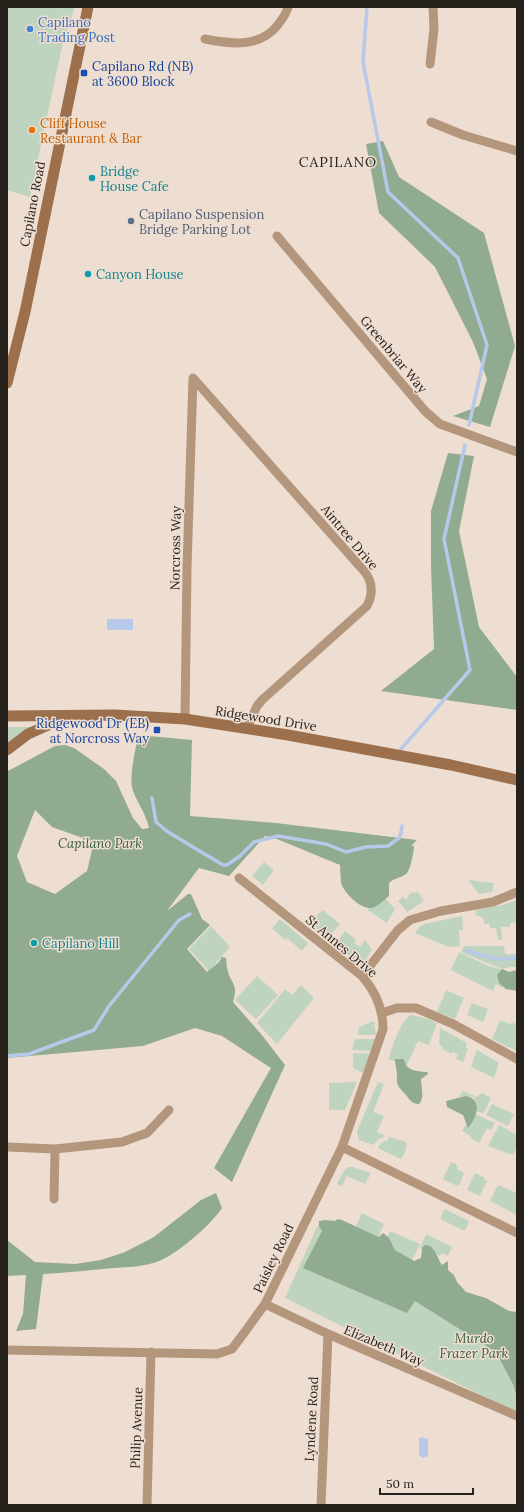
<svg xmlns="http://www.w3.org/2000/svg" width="524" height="1512" font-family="Lora,serif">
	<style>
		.green { fill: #bfd4be }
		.forest { fill: #90ab8f; fill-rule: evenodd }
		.water { fill: #b7c8e9 }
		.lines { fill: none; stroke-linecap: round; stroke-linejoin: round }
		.stream { stroke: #b7c8e9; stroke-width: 3.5 }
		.minor { stroke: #b4967d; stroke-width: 9 }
		.secondary { stroke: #9c704c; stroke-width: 11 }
		.shop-dot { fill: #3f7fe0; stroke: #eeded1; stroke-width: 1.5 }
		.transit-dot { fill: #1a4fb4; stroke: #eeded1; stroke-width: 1.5 }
		.food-dot { fill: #e8710a; stroke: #eeded1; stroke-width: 1.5 }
		.culture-dot { fill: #0f9aa8; stroke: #eeded1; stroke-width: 1.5 }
		.service-dot { fill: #5c6f8a; stroke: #eeded1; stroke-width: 1.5 }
		.labels { text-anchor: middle; stroke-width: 3; stroke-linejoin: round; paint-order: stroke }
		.shop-label { font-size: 13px; fill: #366cbe; stroke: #eeded1; text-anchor: start }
		.transit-label { font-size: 13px; fill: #164399; stroke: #eeded1; text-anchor: start }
		.food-label { font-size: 13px; fill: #c56008; stroke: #eeded1; text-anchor: start }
		.culture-label { font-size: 13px; fill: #0d838f; stroke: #eeded1; text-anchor: start }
		.street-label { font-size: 13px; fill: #27211c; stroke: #eeded1 }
		.service-label { font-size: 13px; fill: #4e5e75; stroke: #eeded1; text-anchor: start }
		.park-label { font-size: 13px; font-style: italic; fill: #355e36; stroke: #eeded1 }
		.neighbourhood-label { font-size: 14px; letter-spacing: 1px; fill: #27211c; stroke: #eeded1 }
	</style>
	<rect width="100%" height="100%" fill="#eeded1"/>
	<!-- green -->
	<path class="green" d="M7,7H75L63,42L30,197L7,190Z
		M7,727H36L7,747Z
		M264,862L274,870L263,885L252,876Z
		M468,880L494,883L492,892L479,894Z
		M413,892L415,893L418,892L424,901L407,912L398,901L403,897L406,900L409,897L407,896Z
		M382,895L395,909L387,923L369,911L368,908Z
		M517,900L516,913L517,922L510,923V927H501L502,940H498L496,928H490V924H485L482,917L476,915L475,910L503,905Z
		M323,910L340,924L327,939L307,921L314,918Z
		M462,916L463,930H459L460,946L449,947L415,933L419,927L424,924Z
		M280,919L308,943L302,951L287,938L285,940L272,928Z
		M211,926L230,947L209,971L189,949Z
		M345,931L356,940L354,943L360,947L365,940L372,950L362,966L335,945Z
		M464,946H504L505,954H517V967H511L502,969L461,952Z
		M459,952L486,965L509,972L502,988L496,984L493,991L451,970Z
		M257,976L278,995L256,1019L235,1000Z
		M301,985L314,998L277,1044L257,1023L285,989L292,995Z
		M446,990L464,998L455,1019L437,1012Z
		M472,1003L488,1009L483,1022L467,1015Z
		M411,1015L429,1019L437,1023L429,1045L418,1041L407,1065L388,1059C393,1047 400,1020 411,1015Z
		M500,1020L510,1024L512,1023L517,1024V1051L492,1039Z
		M374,1021L376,1035H358L359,1027Z
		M440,1028L467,1043L465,1048L468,1049L463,1062L456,1059L458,1055L453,1052L452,1054L441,1048L444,1047L439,1045Z
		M355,1039H376L372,1051L352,1050Z
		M477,1050L499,1063L494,1078L471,1067Z
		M353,1053L371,1054L363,1073L353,1068Z
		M357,1082L345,1110H329V1083Z
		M378,1082L384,1084L373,1112L384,1116L377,1132L386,1136L379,1139L373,1145L359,1140L357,1131Z
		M463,1091L476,1097L482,1093L491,1098L484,1113L477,1112L476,1102L474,1097L466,1096L459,1097Z
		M492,1104L514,1114L508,1126L486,1115Z
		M473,1113L495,1123L491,1130L487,1128L479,1143L470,1138L471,1136L462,1131Z
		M499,1125L517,1135V1146L513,1155L488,1146Z
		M389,1137L406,1142C408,1148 404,1154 401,1159L378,1148L381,1143L388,1140Z
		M451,1162L456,1164V1165L458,1167L457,1169L464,1173L460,1184L457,1186L443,1179Z
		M349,1167H353L371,1173L365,1184L347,1176L342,1186L337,1184L345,1169Z
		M475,1173L485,1178L484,1180L487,1181L480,1196L467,1190Z
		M498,1185L517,1193V1215L490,1201Z
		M445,1209L469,1221L465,1231L440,1219Z
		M362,1213L384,1224L375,1245L352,1234Z
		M318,1225L517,1319V1413L285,1298Z
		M390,1231L420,1244L410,1265L381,1253Z
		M426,1234L452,1247L448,1256L442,1253L440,1256L420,1248Z"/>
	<!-- forest -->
	<path class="forest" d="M383,141L399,177L484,233L515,346L490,427L453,416L479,406L487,379L473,342L435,267L379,213L366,144Z
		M448,453L474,456L459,531L479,627L517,677V710L381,691L434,649L431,566V511Z
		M138,735L192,740L190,816L276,823L417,840L411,846H414C414,851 410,872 406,874C401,878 394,878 389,883V896C385,899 376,908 372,908C360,909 345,894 341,883C341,881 340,867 340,865L277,839L265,836L229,876L199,868L167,911L188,894H191L202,919L210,925L187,949L207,972L219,962L222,957L226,958C227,962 226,965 227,968C230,984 239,982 233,1002L261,1034L285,1065L232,1182L214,1168L271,1068L222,1036L195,1028L143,1046L7,1058L8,771L55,746L65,745L74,748L104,769L116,781L133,818L142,829L149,828C146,814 138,804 133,791C128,778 136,749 138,735ZM35,810L52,827L94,842L87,871L55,894L27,882L17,856Z
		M502,969L509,972L517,970V991L506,989L499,983L497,975Z
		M395,1059H404C406,1071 416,1071 427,1072L428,1074L421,1079C421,1087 425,1098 419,1104C412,1104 410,1100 406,1095C399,1087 396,1086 397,1075C397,1070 395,1065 395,1059Z
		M466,1096C484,1100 476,1118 468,1128L463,1115L447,1107L446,1101Z
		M216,1193L222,1208C211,1225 177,1254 159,1261C144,1267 128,1267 113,1268C90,1270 67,1273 43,1274L36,1329L16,1331L23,1314L26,1275L7,1276V1240L35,1262L75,1264L101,1260L125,1252L154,1237L201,1200Z
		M338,1219L342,1220L359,1228L379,1237L383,1233C392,1239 390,1242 395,1250L414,1261L421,1258L422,1248L425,1245C435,1245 437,1258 442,1265L448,1261V1270L454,1275L457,1282L466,1292L486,1298L509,1311L517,1312V1399L514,1386L496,1352L415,1301L407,1313L303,1268L322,1231L319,1226V1221L325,1220L335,1221Z"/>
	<!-- water -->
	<path class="water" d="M107,619H133V630H107Z
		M424,1437L425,1439H428V1456L422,1458L421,1456H419V1438Z"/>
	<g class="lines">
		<!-- stream -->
		<path class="stream" d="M367,7L363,62L388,192L458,258L487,345L469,425
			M402,752L401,749L470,670L444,539L465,445
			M152,798L156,822L168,832L223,865H227L240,856L254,842L278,836L326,844L346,852L366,847L388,846L399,838L401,833L402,826
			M467,951L497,959L517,958
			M7,1056L29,1054L94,1030L109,1006L179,920L190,914"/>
		<!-- minor -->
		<path class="minor" d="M205,39C230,44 259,48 277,26C282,19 286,15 288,7
			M430,64L434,29L433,7
			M431,122L463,135L517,151
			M277,236L425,411L440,424L517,452
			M193,378L364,571C373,582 373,594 367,606L262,700L257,706L247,728
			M185,719L187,568L193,378
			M362,976L398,930L410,920L441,911L493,902L517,892
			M382,1013L397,1008H416L453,1024L517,1059
			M7,1147L55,1149L122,1142L147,1133L169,1110
			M342,1147L517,1233
			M54,1199L55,1149
			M265,1304L328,1334L517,1416
			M7,1350L217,1354L232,1349L247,1329L265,1304L342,1147L383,1029C383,1008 376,992 362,976L239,878
			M147,1505L151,1352
			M321,1505L328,1334"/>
		<!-- secondary -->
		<path class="secondary" d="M7,383L25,312L88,7
			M7,716L115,715L185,719L288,735L451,765L517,780
			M7,750L28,734L64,718"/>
	</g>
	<!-- markers -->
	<circle class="shop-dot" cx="30" cy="29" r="4"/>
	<g class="transit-dot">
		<rect x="80" y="69" width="8" height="8" rx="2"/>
		<rect x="153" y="726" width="8" height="8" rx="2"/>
	</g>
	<circle class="food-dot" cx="32" cy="130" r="4"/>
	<g class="culture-dot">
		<circle cx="92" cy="178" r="4"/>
		<circle cx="88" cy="274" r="4"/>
		<circle cx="34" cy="943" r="4"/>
	</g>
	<circle class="service-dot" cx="131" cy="221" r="4"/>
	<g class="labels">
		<!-- shop labels -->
		<g class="shop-label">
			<text x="38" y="27">Capilano<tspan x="38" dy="15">Trading Post</tspan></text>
		</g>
		<!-- transit labels -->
		<g class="transit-label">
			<text x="92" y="71">Capilano Rd (NB)<tspan x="92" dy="15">at 3600 Block</tspan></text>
			<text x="149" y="728" text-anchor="end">Ridgewood Dr (EB)<tspan x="149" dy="15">at Norcross Way</tspan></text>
		</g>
		<!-- food labels -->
		<g class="food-label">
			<text x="40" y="128">Cliff House<tspan x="40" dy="15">Restaurant &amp; Bar</tspan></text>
		</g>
		<!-- culture labels -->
		<g class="culture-label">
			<text x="100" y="176">Bridge<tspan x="100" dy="15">House Cafe</tspan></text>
			<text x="96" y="279">Canyon House</text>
			<text x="42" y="948">Capilano Hill</text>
		</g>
		<!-- street labels -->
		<g class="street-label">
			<text transform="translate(32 204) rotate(-79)" y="5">Capilano Road</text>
			<text transform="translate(394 354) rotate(50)" y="5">Greenbriar Way</text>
			<text transform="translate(350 537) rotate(50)" y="5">Aintree Drive</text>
			<text transform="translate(175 548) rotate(-89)" y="5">Norcross Way</text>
			<text transform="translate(266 718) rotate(9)" y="5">Ridgewood Drive</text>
			<text transform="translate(342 946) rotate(40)" y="5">St Annes Drive</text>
			<text transform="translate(273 1258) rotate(-64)" y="5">Paisley Road</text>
			<text transform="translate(384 1345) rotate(23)" y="5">Elizabeth Way</text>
			<text transform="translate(311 1419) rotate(-87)" y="5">Lyndene Road</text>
			<text transform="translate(136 1428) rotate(-88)" y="5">Philip Avenue</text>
		</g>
		<!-- service labels -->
		<g class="service-label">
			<text x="139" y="219">Capilano Suspension<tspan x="139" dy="15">Bridge Parking Lot</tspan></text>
		</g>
		<!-- park labels -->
		<g class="park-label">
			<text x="100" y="848">Capilano Park</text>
			<text x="474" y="1343">Murdo<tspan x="474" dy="15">Frazer Park</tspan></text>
		</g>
		<!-- neighbourhood labels -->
		<g class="neighbourhood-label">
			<text x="338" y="167">CAPILANO</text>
		</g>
	</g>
	<!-- border -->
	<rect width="524" height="1512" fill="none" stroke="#27211c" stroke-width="16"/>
	<!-- scale -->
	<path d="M380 1488v6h93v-6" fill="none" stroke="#27211c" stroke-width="2"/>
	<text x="386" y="1488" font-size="12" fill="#27211c" stroke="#eeded1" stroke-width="3" paint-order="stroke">50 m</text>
</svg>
